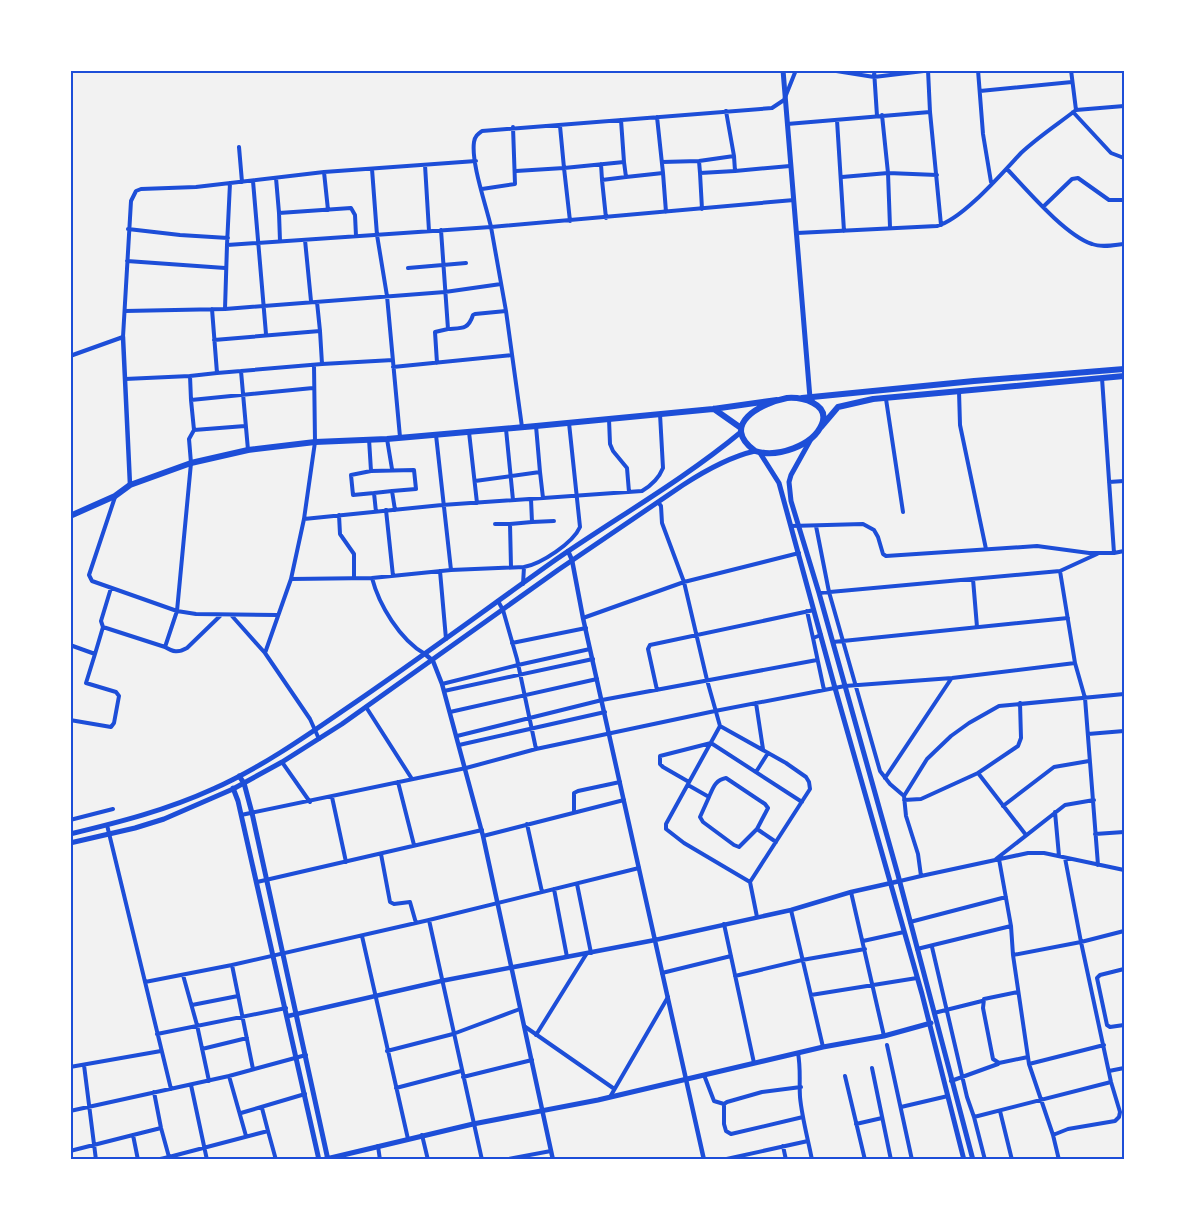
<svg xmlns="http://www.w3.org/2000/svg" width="1195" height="1230" font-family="Inter,sans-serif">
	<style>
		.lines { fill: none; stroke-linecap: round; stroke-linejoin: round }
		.minor { stroke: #1d4ed8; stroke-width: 4 }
		.tertiary { stroke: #1d4ed8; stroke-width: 4.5 }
		.secondary { stroke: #1d4ed8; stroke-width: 5 }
		.primary { stroke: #1d4ed8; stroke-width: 6 }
		.neatline { fill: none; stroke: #1d4ed8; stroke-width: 2 }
	</style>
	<rect width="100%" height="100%" fill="#f2f2f2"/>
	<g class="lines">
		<!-- minor -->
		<path class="minor" d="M830,70L874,77L932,70
			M874,70L877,116
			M978,70L983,134L991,182
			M980,91L1072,82
			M1076,110L1124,106
			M726,111L734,156
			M930,112L941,225
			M1073,112L1111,153L1124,158
			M882,115L888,173L890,227
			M657,117L663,173
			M621,120L624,162
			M837,120L844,231
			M787,124L930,112L928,70
			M239,147L242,182
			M662,162L699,161L734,156L735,171L700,173L699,161
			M425,165L429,231
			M372,169L377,235L387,296L400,437
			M1007,169C1027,190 1065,235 1092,244C1102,248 1114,245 1124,244
			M516,171L564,168L560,126
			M735,171L790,166
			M324,172L328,210
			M700,173L702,209
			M626,177L663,173L666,212
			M842,177L888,173L937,175
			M276,178L279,213
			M602,180L606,218
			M253,181L266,334
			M230,183L227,245L491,227C486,205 471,163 474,142C475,136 478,134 482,131L772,108L784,100L796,70
			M482,189L515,184L513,127
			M1044,206L1072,179L1078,178L1109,200H1124
			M570,221L564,168L624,162L626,177L602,180L601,164
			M128,229L180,235L228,238
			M797,233L937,226C963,219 1002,173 1021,153C1038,137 1058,124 1076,110L1071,70
			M305,240L311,301
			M280,241L279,213L351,208L355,215L356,236
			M127,261L225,268
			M408,268L466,263
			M317,302L320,331
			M212,309L217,373L322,364L320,331L214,340
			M225,309L227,245
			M125,311L225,309L445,292L501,284
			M448,329C462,328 468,330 473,315L475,314L506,311
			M123,337L131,201L136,191L141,189L196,187L324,172L476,161
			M437,363L435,332L448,329L441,230
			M322,364L393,360
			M314,365L315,442L304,519L291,579L265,653L310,719L319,739
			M393,367L512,355
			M241,371L248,450
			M1102,378L1114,553L1124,551
			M125,379L190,376
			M959,391L960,425L986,549
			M886,399L903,512
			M191,400L190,376L217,373
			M609,419L610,444L613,451L627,468L629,492
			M245,426L194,430L191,400L313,388
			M536,426L540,472
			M522,427L506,311L491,227L794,200
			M506,429L513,500
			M469,432L477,503
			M436,435L451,570
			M369,439L371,471
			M387,439L392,469
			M475,481L540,472L543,498
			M1109,482L1124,481
			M374,493L392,491
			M115,497L89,575L92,581L177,611L196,614L277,615
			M658,502L661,506L662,523L684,582L707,680L720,726L786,763L806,777L809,782L810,789L750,882L757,917
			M386,510L393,576
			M376,512L374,493L353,495L351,475L371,471L414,470L416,489L392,491L395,510
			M339,515L340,534L354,554V578
			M304,519L442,505L642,491C652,485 659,478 663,468L660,414
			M532,522L554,521
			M495,524H510
			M791,526L863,524L874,530L878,537L883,554L886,556L1037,546L1089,553H1114
			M816,526L829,592L880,771L890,784L904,796
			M1097,554L1060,571L1075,663L1085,698L1098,865
			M511,567L510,524L532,522L531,499
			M524,567C541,564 573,543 580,527L569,423
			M440,571L446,639
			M372,578L451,570L524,567L523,584
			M291,579L372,578C379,605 400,640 425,654
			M973,579L977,627
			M111,588L101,621L103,627L165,647L177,611L191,463L189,439L194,430
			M819,593L1060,571
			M498,601L503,610L517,659L536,749
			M807,611L813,638
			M232,616L265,653
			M583,618L684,582L799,553
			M821,635L813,638L824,690
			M833,642L1068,618
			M512,643L586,628
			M70,645L95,654L86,683L116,692L119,696L114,723L111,727L70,720
			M165,647C173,652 178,653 187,648L220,616
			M95,654L103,627
			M442,684L518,665L590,649
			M657,690L648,649L650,645L814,610
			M444,691L593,659
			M756,703L763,749
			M1020,703L1021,738L1018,746L978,773L1026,835
			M366,707L412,779
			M450,712L597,679
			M720,726L666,824V829L684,843L750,882
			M1088,734L1124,731
			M457,736L602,700L817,660
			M459,745L605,712
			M1124,749V753
			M282,762L310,802
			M756,772L768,753
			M885,778L951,679
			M398,782L414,845
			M689,782L663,767L660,764V756L711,743L802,802
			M688,785L709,797L700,817L703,822L734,845L739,847L757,829L768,808L765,804L726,778C715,780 713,788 709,797
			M332,797L346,862
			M904,800L921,799L978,773
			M1003,806L1054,767L1089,761
			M574,812V793L578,791L620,782
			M1055,812L1059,856
			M241,815L466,768L536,749L715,711L845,686L952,678L1075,663
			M70,820L113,809
			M527,824L542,892
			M107,825L171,1089
			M757,829L776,842
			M1095,834L1124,832
			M483,836L624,800
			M381,854L390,902L394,904L410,902L416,923
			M1065,858L1081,942L1124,931
			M996,859L1065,805L1094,800
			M999,859L1011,926
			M921,876L1028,853H1044L1124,870
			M900,881L921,876L918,854L906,816L904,796L927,759L951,736L969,723L999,706L1124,694
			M257,882L482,830
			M577,884L591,953
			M554,889L567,957
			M851,892L884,1036
			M791,910L823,1047
			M429,920L482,1160
			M910,922L1006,897
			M724,924L754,1063
			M362,936L408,1139
			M863,941L904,932
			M932,947L967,1097L974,1117L1111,1082
			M917,949L1011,926L1013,955
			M1124,969L1100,975L1097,978L1107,1025L1110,1027L1124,1025
			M662,973L731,956
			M183,975L197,1025L209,1081
			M735,976L802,960L865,949
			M145,982L232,965
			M1018,992L984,999L983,1008L993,1059L999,1063L1028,1057
			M811,995L917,978
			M192,1005L238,996
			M934,1013L982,1001
			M524,1026L613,1088
			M157,1034L286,1008
			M536,1035L587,953
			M887,1045L912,1160
			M202,1049L247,1038
			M387,1051L453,1034L520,1009
			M798,1053C801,1070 799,1081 800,1097C802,1118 808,1139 812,1160
			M1029,1064L1104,1045
			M84,1065L96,1160
			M70,1067L161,1051
			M872,1068L891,1160
			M253,1069L232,965L429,920L639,868
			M1109,1071L1124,1068
			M704,1075L714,1101L724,1104
			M229,1076L246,1136
			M845,1076L865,1160
			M463,1077L532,1060
			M951,1081L998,1064
			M191,1085L207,1160
			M801,1087L762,1092L727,1102L724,1104V1124L726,1131L731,1134L803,1117
			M396,1088L461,1071
			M154,1092L161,1128L169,1157L268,1131L276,1160
			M610,1097L668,997
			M901,1107L948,1096
			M262,1108L268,1131
			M70,1111L229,1076L306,1055
			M1000,1111L1012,1160
			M241,1113L305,1094
			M974,1117L985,1160
			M856,1124L882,1118
			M422,1135L428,1160
			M1053,1135L1029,1064L1013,955L1081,942L1111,1082L1120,1112L1119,1117L1115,1121L1068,1129L1053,1135L1059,1160
			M378,1146L380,1160
			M783,1146L786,1160
			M70,1151L133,1135
			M138,1160L133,1135L161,1128
			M156,1160L169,1157
			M503,1160L551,1151
			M722,1160L808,1141"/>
		<!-- tertiary -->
		<path class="tertiary" d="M70,356L123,337L130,485
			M568,551L572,560L583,618L704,1160
			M425,654L433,661L442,684L483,836L553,1160
			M288,1016L441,981L655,940L791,910L851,892L900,881"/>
		<!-- secondary -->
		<path class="secondary" d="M783,70L810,398L812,400
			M811,439L791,475L789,482L791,501L819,593L898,875L973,1160
			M760,453L779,483L835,688L922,994L964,1160
			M239,776L244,783L252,813L328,1160
			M233,788L238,801L319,1160
			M70,834C120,822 167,810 213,789C260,768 302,739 344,710C415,662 482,612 551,563C614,519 682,481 741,432
			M70,843L135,828L164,819L233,789L282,762L342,724L558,570L683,485C706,470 729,457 755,451
			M322,1160L473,1124L598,1100L823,1047L884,1036L931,1023"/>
		<!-- primary -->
		<path class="primary" d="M787,398C801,397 830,403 822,424C813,446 777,458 755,451C719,425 761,403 787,398Z
			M802,398L974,381L1124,369
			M714,409L741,428
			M821,427L838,407L873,399L1124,376
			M70,516L115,496L130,485L191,463L248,450L315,442L387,439L536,426L713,409L777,400"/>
	</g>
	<!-- border -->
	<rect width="1195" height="1230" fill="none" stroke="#ffffff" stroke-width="144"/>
	<rect x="72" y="72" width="1051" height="1086" class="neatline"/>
</svg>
